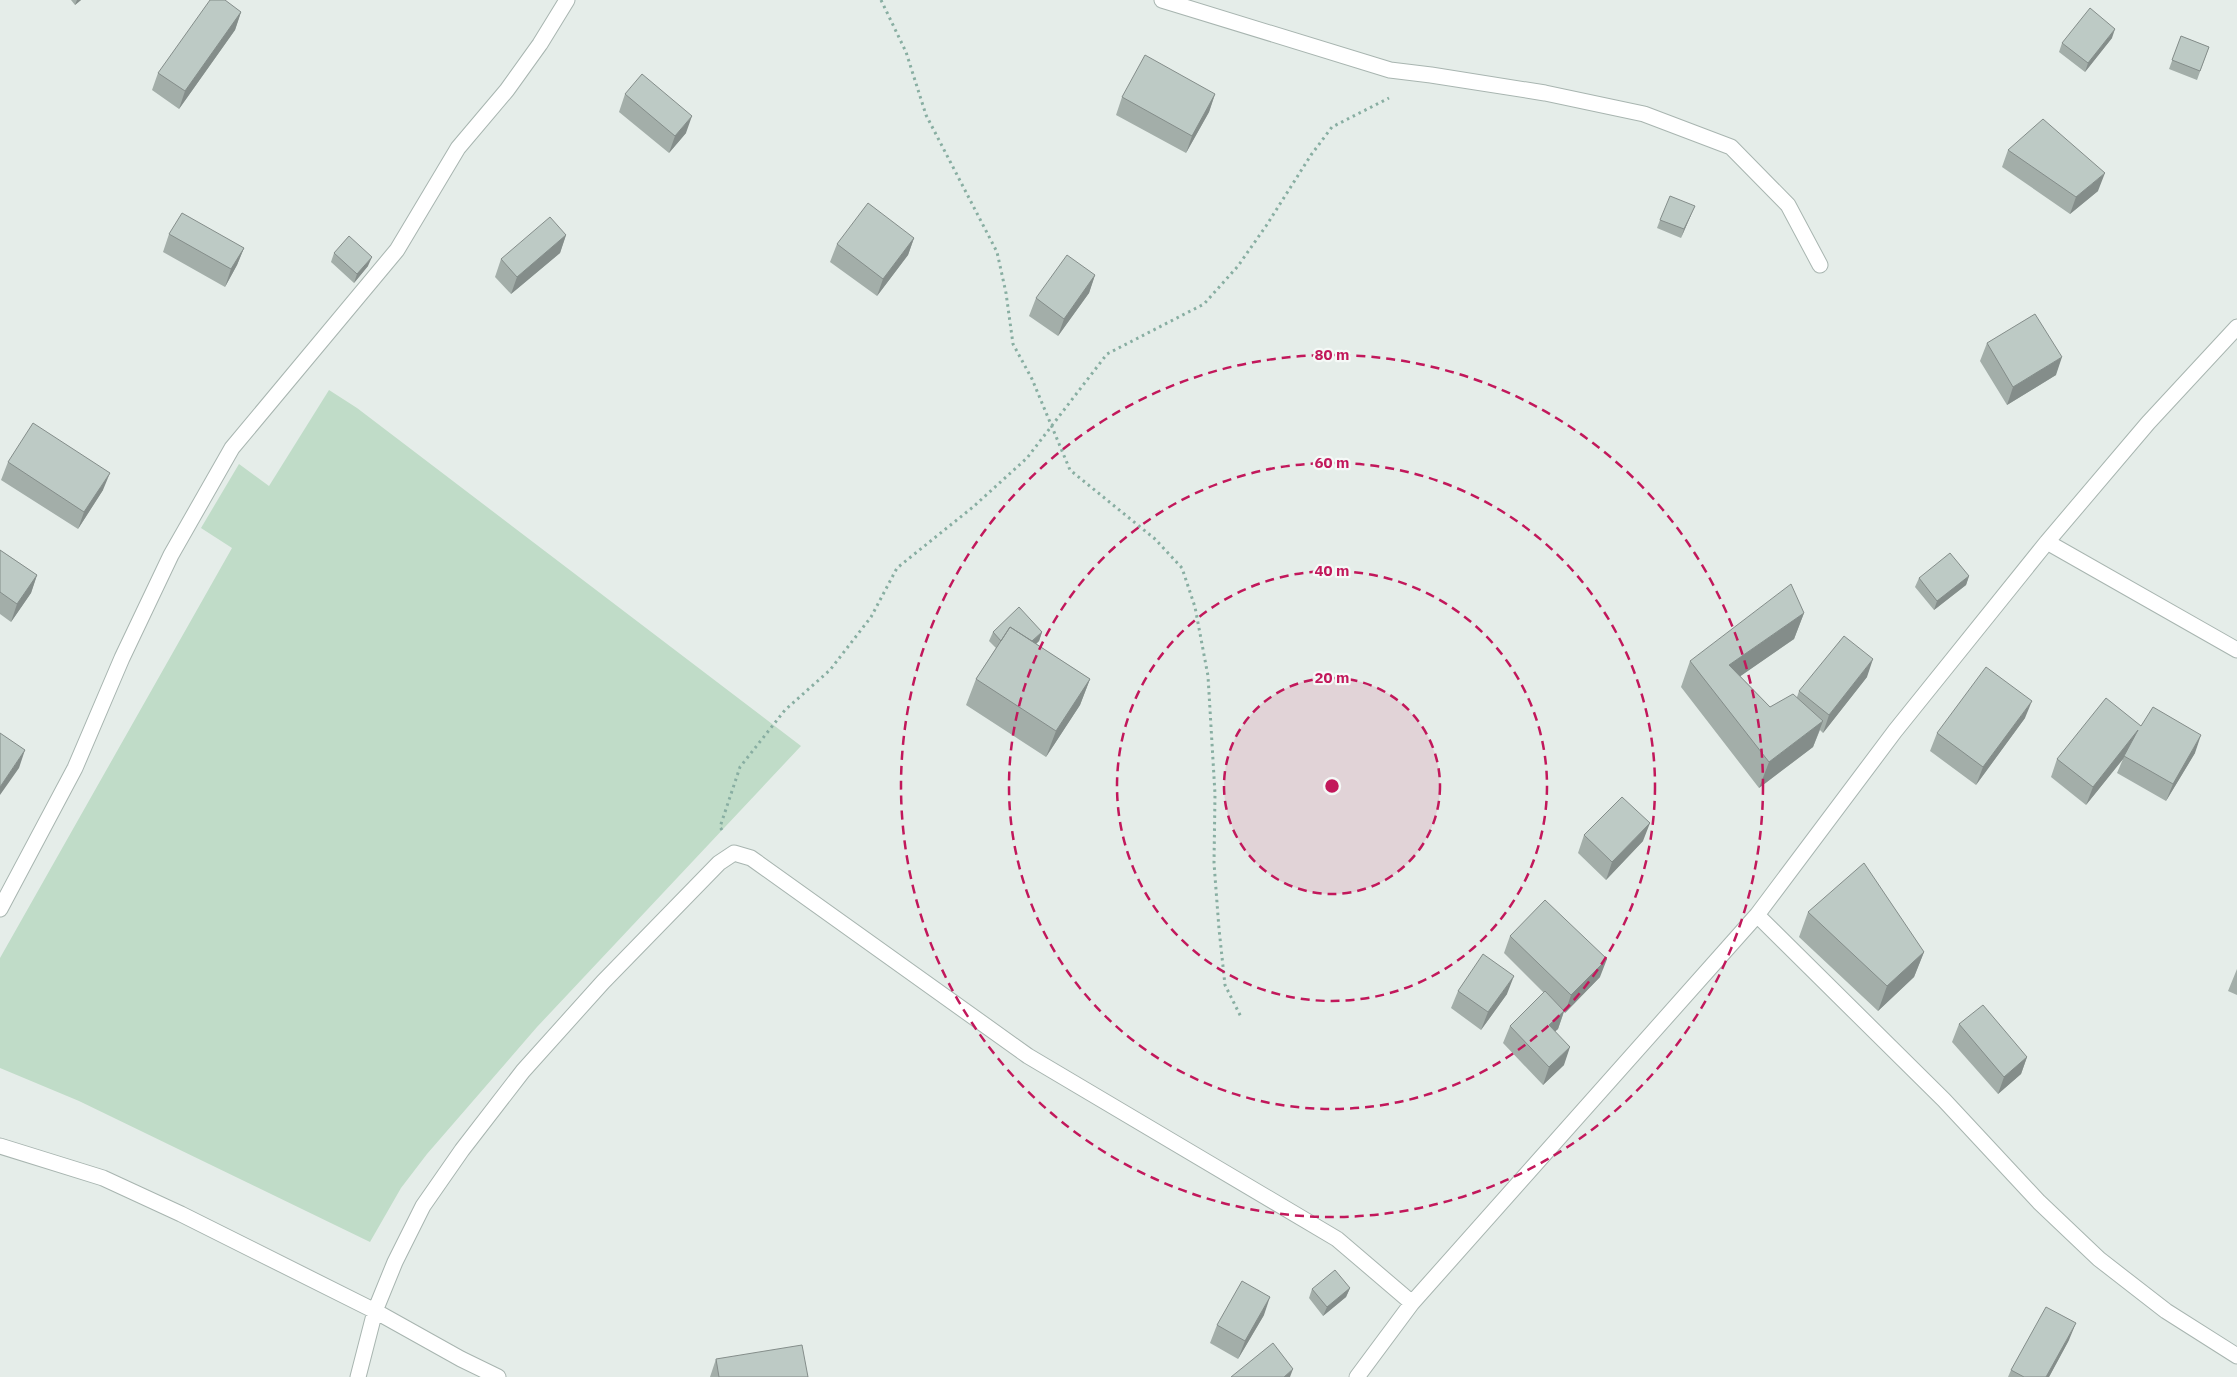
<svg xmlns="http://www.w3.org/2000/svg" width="2237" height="1377" font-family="'IBM Plex Sans',sans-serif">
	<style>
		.green { fill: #c0dcc8 }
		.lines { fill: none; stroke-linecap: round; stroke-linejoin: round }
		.street-casing { stroke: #a8b5b0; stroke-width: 17 }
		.path { stroke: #88aea2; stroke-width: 3; stroke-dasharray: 2.5 4; stroke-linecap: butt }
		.street { stroke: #fff; stroke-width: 15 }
		.wall { fill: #a3aea9 }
		.shaded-wall { fill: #848d8a }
		.building { fill: #bdcac5; stroke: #848d8a }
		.ring { fill: none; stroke: #c2185b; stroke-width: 2.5; stroke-dasharray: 9 6 }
		.centre { fill: #c2185b; stroke: #f5f9f7; stroke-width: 2.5 }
		.ring-label { font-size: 15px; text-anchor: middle; font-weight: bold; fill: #c2185b; stroke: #f5f9f7; stroke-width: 4.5; stroke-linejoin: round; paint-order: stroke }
	</style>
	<rect width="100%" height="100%" fill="#e5ede9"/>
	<!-- green -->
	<path class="green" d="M329,390L357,408L801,746L537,1027L427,1154L401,1188L370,1242L79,1101L0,1068V958L232,548L201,528L239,464L269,486Z"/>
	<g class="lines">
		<!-- street casing -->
		<g class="street-casing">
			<path id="street" d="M1162,0L1390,70L1431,75L1545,93L1644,114L1731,147L1788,205L1820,265
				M2047,542L2237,650
				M0,909L75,768L122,658L171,555L232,448L397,250L458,148L507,90L540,44L567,0
				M1757,915L1944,1100L2039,1202L2099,1259L2166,1311L2237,1356
				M0,1146L103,1178L181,1214L375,1311L461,1359L498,1377
				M358,1377L375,1311L395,1262L423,1206L462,1150L523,1071L603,982L719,863L734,853L751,858L1028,1056L1337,1239L1412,1303
				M1357,1377L1412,1303L1757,915L1895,731L2047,542L2148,423L2237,327"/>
		</g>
		<!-- path -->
		<path class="path" d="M881,0L906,52L926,115L997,252L1006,293L1013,344L1032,379L1070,470L1155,539L1182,568L1195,607L1208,676L1215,794L1214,863L1219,929L1225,985L1241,1017
			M722,830L720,827L740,767L785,710L830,670L871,617L897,568L973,507L1027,458L1107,354L1204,304L1238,266L1266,226L1311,155L1332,127L1389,98"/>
		<!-- street -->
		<use href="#street" class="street"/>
	</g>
	<!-- wall -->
	<path class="wall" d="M71,0H81L75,5Z
		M241,12L235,30L179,109L152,90L158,73Z
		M2181,36L2209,47L2197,80L2169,69Z
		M2112,38L2085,72L2059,52L2062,43Z
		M625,94L686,133L669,153L619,112Z
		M1215,94L1209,112L1186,153L1116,115L1122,97Z
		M2008,150L2098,191L2070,214L2002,167Z
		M1691,215L1681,238L1657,228L1660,220Z
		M169,234L244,248L237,265L225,287L163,252Z
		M566,235L560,253L511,294L495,277L501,259Z
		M914,238L908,255L877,296L830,262L837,244Z
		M334,253L368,266L354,283L331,262Z
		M1095,275L1089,293L1058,336L1029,316L1036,298Z
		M1987,343L2056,375L2007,405L1980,361Z
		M8,462L103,490L78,529L1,480Z
		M0,550L37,575L31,593L11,622L0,614Z
		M1969,576L1966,585L1934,610L1915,587L1919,578Z
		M1804,613L1794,639L1740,676L1770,707L1797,697L1799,691L1867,677L1823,733L1820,730L1813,747L1759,788L1681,687L1690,661Z
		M993,632H1042L1039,641L1036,644L1090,679L1080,705L1046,757L966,705L976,679L996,648L989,641Z
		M2025,718L1976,785L1930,751L1937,733Z
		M2141,726L2195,753L2166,801L2117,773L2123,759L2086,805L2051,777L2057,759Z
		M1584,835L1643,841L1606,880L1578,853Z
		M1808,912L1924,952L1914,977L1878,1011L1799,937Z
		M1510,936L1600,977L1565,1013L1564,1012L1558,1029L1555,1031L1564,1065L1543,1085L1503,1043L1510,1026L1544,993L1504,953Z
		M2237,969V995L2228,991Z
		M1458,991L1507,994L1481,1030L1451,1008Z
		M1959,1024L2027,1057L2021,1074L1998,1094L1952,1042Z
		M1350,1288L1346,1297L1323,1316L1309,1298L1312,1289Z
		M1264,1315L1238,1359L1210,1343L1217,1325Z
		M2069,1340L2049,1377H2008L2011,1370Z
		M716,1359L808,1377H710Z"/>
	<!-- shaded-wall -->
	<path class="shaded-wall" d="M77,0H81L75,5Z
		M241,12L235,30L179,109L185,91Z
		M2115,29L2112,38L2085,72L2088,63Z
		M1215,94L1209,112L1186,153L1192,136Z
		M692,116L686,133L669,153L675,136Z
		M2105,173L2098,191L2070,214L2076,197Z
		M1695,206L1691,215L1681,238L1684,229Z
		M566,235L560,253L511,294L517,277Z
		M914,238L908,255L877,296L883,279Z
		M244,248L237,265L225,287L231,269Z
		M372,257L368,266L354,283L357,274Z
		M1095,275L1089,293L1058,336L1064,319Z
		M2062,357L2056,375L2007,405L2013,387Z
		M110,473L103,490L78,529L84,512Z
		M37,575L31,593L11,622L17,604Z
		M1969,576L1966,585L1934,610L1937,601Z
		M1804,613L1794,639L1719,691L1729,665Z
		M1042,632L1039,641L1016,663L1019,654Z
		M1873,659L1867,677L1823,733L1829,715Z
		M1090,679L1080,705L1046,757L1056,731Z
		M2032,701L2025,718L1976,785L1983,767Z
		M1823,721L1813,747L1759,788L1769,762Z
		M2138,730L2123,759L2086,805L2093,787Z
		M2201,735L2195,753L2166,801L2173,784Z
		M25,750L19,768L0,795V787Z
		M1650,823L1643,841L1606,880L1612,862Z
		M1924,952L1914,977L1878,1011L1887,986Z
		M1607,959L1600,977L1565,1013L1571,995Z
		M1514,976L1507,994L1481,1030L1488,1012Z
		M1564,1011L1558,1029L1543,1042L1549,1025Z
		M1570,1047L1564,1065L1543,1085L1549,1067Z
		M2027,1057L2021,1074L1998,1094L2004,1077Z
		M1350,1288L1346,1297L1323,1316L1327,1307Z
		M1270,1297L1264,1315L1238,1359L1245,1341Z
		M2076,1323L2069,1340L2049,1377H2046Z
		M1293,1369L1290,1377H1284Z"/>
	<!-- building -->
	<path class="building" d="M210,0H225L241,12L185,91L158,73Z
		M2090,8L2115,29L2088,63L2062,43Z
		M2181,36L2209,47L2200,71L2172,60Z
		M1145,55L1215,94L1192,136L1122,97Z
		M642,74L692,116L675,136L625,94Z
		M2043,119L2105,173L2076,197L2008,150Z
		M1670,196L1695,206L1684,229L1660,220Z
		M868,203L914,238L883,279L837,244Z
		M182,213L244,248L231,269L169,234Z
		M550,217L566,235L517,277L501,259Z
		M349,236L372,257L357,274L334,253Z
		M1067,255L1095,275L1064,319L1036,298Z
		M2035,314L2062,357L2013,387L1987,343Z
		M33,423L110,473L84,512L8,462Z
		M0,550L37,575L17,604L0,592Z
		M1950,553L1969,576L1937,601L1919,578Z
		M1791,584L1804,613L1729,665L1770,707L1793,694L1823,721L1769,762L1690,661Z
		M1019,607L1042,632L1032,641L1010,627L1001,641L993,632Z
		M1010,627L1090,679L1056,731L976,679Z
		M1844,636L1873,659L1829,715L1799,691Z
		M1986,667L2032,701L1983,767L1937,733Z
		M2106,698L2141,726L2153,707L2201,735L2173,784L2124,756L2138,730L2093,787L2057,759Z
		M0,733L25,750L0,787Z
		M1622,797L1650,823L1612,862L1584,835Z
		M1864,863L1924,952L1887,986L1808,912Z
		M1545,900L1607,959L1571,995L1510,936Z
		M1483,954L1514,976L1488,1012L1458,991Z
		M1545,991L1564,1011L1549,1025L1570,1047L1549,1067L1510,1026Z
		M1983,1005L2027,1057L2004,1077L1959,1024Z
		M1335,1270L1350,1288L1327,1307L1312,1289Z
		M1242,1281L1270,1297L1245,1341L1217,1325Z
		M2046,1307L2076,1323L2046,1377H2024L2011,1370Z
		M1273,1343L1293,1369L1284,1377H1231Z
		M802,1345L808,1377H719L716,1359Z"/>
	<!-- distance rings -->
	<circle cx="1332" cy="786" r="108" fill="#c2185b" fill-opacity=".12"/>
	<g class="ring">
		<circle cx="1332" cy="786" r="108"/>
		<circle cx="1332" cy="786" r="215"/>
		<circle cx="1332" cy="786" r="323"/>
		<circle cx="1332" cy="786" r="431"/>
	</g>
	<circle cx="1332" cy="786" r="8" class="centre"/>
	<g class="ring-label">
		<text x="1332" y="360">80 m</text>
		<text x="1332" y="468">60 m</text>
		<text x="1332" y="576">40 m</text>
		<text x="1332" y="683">20 m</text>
	</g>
</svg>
